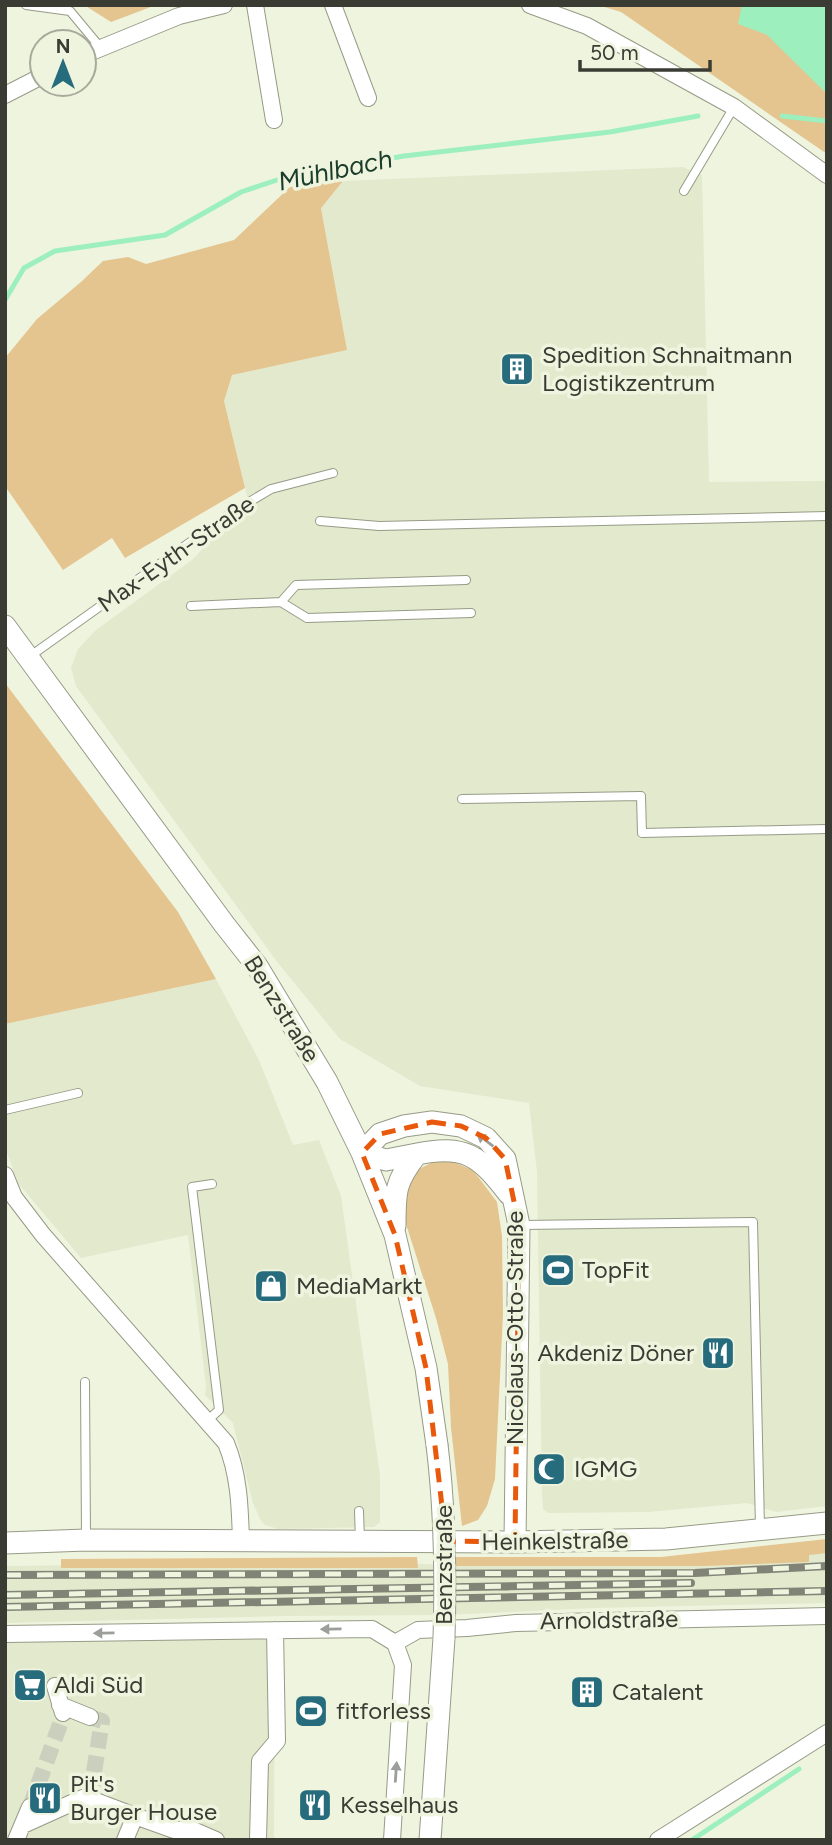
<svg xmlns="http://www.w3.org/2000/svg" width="832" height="1845" font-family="Figtree,sans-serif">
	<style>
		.built { fill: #e2e9cd }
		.green { fill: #e4c48f }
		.water { fill: #9defbe }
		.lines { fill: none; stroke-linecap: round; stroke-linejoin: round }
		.stream { stroke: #9defbe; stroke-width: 5 }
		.street-tunnel { stroke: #cbcfbd; stroke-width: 16; stroke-dasharray: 16 8; stroke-linecap: butt }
		.lane-casing { stroke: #969b87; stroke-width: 10 }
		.street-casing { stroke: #969b87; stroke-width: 18 }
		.secondary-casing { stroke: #969b87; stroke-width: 23 }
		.lane { stroke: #fff; stroke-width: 8 }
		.street { stroke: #fff; stroke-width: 16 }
		.secondary { stroke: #fff; stroke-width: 21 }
		.rail-casing { stroke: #808376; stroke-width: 8 }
		.rail { stroke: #eff4df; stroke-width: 5; stroke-dasharray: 16; stroke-linecap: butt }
		.secondary-bridge-casing { stroke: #969b87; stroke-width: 23; stroke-linecap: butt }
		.secondary-bridge { stroke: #fff; stroke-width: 21 }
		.oneway { fill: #9c9e9a }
		.marked { fill: none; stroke: #e8590c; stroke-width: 5; stroke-dasharray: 14 9; stroke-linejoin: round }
		.labels { text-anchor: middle; stroke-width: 7; stroke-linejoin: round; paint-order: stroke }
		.poi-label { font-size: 24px; fill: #3a3c34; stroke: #eff4df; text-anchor: start }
		.street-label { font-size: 24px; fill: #3a3c34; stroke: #eff4df }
		.water-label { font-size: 26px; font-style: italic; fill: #1a3d2a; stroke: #eff4df }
	</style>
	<rect width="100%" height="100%" fill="#eff4df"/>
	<!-- built -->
	<path class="built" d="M683,167L702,175L709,482L827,481V1506L776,1512L747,1503L648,1512L548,1513L543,1509L542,1493L537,1172L529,1103L420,1086L340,1039L278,963L76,686L71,668L78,649L96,630L192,560L231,519L250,508L224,401L231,375L347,350L321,207L343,181Z
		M216,979L259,1060L293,1145L319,1140L341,1196L380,1476V1522L374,1527L278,1529L265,1525L260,1519L253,1503L233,1423L205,1395L206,1386L188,1235L81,1258L18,1183L5,1147V1024Z
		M827,1553V1603L595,1608L443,1615L286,1616L5,1623V1566L290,1563L636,1566Z
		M275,1622L274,1839L189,1840L177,1835L175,1840H5V1631Z"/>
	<!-- green -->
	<path class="green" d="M84,5H156L111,22Z
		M598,5H827V154L621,12Z
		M343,181L321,208L347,350L232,375L224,401L245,488L125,558L112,538L63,570L5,486V358L37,319L81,282L103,261L128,257L146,264L234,240L290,187Z
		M5,683L178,912L216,979L5,1024Z
		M433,1162H453L473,1170L497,1202L502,1236L503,1314L495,1479L487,1506L478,1520L462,1526L451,1428L448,1364L436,1318L406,1224L403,1198L409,1180L419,1169Z
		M827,1539V1553L809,1555V1562L704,1566H455V1557H661Z
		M417,1557L418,1568H61V1559Z"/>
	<!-- water -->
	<path class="water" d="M742,5H827V94L767,35L738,24Z"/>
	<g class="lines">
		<!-- stream -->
		<path class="stream" d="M782,116L827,121
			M5,300L24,268L55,251L165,235L241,192L286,177L404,156L610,132L698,116
			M692,1840L799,1769"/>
		<!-- street-tunnel -->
		<path class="street-tunnel" d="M90,1717L102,1721L92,1785
			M30,1807L63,1716"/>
		<!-- lane casing -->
		<g class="lane-casing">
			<path id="lane" d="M26,5L70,11L100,47
				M684,191L734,107
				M320,521L379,526L827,516
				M281,602L307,618L471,613
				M191,606L281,602L296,585L466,580
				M29,657L231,513L271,489L333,473
				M462,799L641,796L642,833L827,829
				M5,1110L78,1093
				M522,1225L753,1222L760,1527
				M85,1382L86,1537
				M208,1420L219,1410L192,1187L212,1184
				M359,1511L360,1541"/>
		</g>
		<!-- street casing -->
		<g class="street-casing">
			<path id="street" d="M255,5L274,120
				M333,5L368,98
				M530,5L587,26L734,107L827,175
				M84,55L179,16L224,5
				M5,95L42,76
				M5,1175L14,1197L43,1235L226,1443C239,1474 240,1507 241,1541
				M5,1634L372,1629L395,1643L403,1665L392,1840
				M395,1643L418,1630L467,1628L516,1623L827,1616
				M55,1686L63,1713
				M60,1705L90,1717
				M23,1825L85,1797L135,1816
				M16,1840L30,1807
				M125,1840L135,1816L174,1830H193L216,1840
				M258,1840L260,1761L277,1741L275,1630
				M658,1840L827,1733"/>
		</g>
		<!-- secondary casing -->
		<g class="secondary-casing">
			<path id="secondary" d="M5,626L224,924L257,966L327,1082L362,1153L395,1235L426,1368L437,1445
				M362,1153L380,1134L404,1126L432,1122L461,1126L486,1138L505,1159L519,1225L515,1542
				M362,1153L386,1160L417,1154
				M395,1226C395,1192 395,1181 417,1154C465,1144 480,1156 509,1194
				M5,1543L86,1540L515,1542L666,1539L827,1523
				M430,1840L444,1638"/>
		</g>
		<!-- lane -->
		<use href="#lane" class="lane"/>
		<!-- street -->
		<use href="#street" class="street"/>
		<!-- secondary -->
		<use href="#secondary" class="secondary"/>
		<!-- rail casing -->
		<g class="rail-casing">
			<path id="rail" d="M5,1575L695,1573L827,1566
				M5,1595L691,1583
				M5,1607L827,1591"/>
		</g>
		<!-- rail -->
		<use href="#rail" class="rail"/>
		<!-- secondary-bridge casing -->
		<g class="secondary-bridge-casing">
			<path id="secondary-bridge" d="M437,1445C445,1510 446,1573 444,1638"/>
		</g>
		<!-- secondary-bridge -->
		<use href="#secondary-bridge" class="secondary-bridge"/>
	</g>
	<!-- one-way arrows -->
	<defs><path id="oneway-solid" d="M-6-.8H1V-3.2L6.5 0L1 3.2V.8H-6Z" transform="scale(1.75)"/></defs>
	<g class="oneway">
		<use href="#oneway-solid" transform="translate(485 1140) rotate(-143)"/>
		<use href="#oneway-solid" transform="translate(331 1629) rotate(179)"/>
		<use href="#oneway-solid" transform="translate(104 1633) rotate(179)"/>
		<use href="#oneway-solid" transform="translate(396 1772) rotate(-86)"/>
	</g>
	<!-- marked area -->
	<path class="marked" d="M432,1122L461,1126L486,1138L505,1159L519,1225L515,1542L446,1541L426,1368L395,1235L362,1153L380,1134Z"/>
	<!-- icons -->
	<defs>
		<g id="building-square" transform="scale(1.75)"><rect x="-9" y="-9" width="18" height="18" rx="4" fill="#276c7c" stroke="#eff4df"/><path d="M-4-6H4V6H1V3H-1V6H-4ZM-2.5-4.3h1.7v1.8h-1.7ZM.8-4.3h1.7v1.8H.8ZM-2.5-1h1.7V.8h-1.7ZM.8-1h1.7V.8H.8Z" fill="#fff"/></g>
		<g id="stadium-square" transform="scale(1.75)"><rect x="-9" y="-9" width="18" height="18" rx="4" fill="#276c7c" stroke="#eff4df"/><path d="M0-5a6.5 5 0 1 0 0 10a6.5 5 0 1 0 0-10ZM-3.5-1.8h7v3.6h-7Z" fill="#fff"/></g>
		<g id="shop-square" transform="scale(1.75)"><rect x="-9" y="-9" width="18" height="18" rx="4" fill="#276c7c" stroke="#eff4df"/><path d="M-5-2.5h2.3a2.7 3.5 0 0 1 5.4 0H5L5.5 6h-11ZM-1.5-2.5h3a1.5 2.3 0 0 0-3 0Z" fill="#fff"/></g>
		<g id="restaurant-square" transform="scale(1.75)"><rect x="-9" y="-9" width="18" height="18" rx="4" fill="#276c7c" stroke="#eff4df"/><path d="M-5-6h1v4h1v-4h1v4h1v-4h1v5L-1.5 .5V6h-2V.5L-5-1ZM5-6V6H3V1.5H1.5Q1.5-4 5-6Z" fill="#fff"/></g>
		<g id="mosque-square" transform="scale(1.75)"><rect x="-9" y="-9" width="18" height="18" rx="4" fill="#276c7c" stroke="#eff4df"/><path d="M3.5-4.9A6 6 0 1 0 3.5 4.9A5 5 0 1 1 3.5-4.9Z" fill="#fff"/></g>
		<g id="supermarket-square" transform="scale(1.75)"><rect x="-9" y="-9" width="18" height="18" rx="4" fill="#276c7c" stroke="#eff4df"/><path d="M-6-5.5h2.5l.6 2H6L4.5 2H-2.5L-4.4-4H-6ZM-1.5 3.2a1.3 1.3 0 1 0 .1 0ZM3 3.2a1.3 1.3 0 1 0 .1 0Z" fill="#fff"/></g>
	</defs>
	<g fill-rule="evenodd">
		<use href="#building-square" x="517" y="369"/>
		<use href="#stadium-square" x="558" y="1270"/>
		<use href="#shop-square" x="271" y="1286"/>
		<use href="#restaurant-square" x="718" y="1353"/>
		<use href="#mosque-square" x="549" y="1469"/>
		<use href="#supermarket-square" x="30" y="1685"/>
		<use href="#building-square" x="587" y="1692"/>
		<use href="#stadium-square" x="311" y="1711"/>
		<use href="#restaurant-square" x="45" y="1798"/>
		<use href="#restaurant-square" x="315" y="1805"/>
	</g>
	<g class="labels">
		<!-- poi labels -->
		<g class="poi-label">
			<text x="542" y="363">Spedition Schnaitmann<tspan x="542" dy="28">Logistikzentrum</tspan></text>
			<text x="582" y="1278">TopFit</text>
			<text x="296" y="1294">MediaMarkt</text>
			<text x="694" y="1361" text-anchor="end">Akdeniz Döner</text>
			<text x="574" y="1477">IGMG</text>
			<text x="54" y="1693">Aldi Süd</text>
			<text x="612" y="1700">Catalent</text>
			<text x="336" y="1719">fitforless</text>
			<text x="70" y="1792">Pit's<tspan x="70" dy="28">Burger House</tspan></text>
			<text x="340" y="1813">Kesselhaus</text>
		</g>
		<!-- street labels -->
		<g class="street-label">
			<text transform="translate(176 554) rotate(-35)" y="8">Max-Eyth-Straße</text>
			<text transform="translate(282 1009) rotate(58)" y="8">Benzstraße</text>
			<text transform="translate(515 1328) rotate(-90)" y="8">Nicolaus-Otto-Straße</text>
			<text transform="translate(555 1541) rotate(-1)" y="8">Heinkelstraße</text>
			<text transform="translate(444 1565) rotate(-90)" y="8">Benzstraße</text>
			<text transform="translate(609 1620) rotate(-1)" y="8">Arnoldstraße</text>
		</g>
		<!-- water labels -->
		<g class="water-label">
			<text transform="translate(335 170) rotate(-12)" y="9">Mühlbach</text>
		</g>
	</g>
	<!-- border -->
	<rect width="832" height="1845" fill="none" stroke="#3a3c34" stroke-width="14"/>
	<!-- north arrow -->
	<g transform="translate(63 63)"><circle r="33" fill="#eff4df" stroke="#a7aa9b" stroke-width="2"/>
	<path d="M0-5L12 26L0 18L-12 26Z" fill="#276c7c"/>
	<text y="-10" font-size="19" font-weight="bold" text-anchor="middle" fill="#3a3c34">N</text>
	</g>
	<!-- scale -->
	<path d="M580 60v10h130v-10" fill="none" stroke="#3a3c34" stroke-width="3.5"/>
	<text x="590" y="60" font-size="21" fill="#3a3c34" stroke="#eff4df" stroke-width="5" paint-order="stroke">50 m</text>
</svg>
